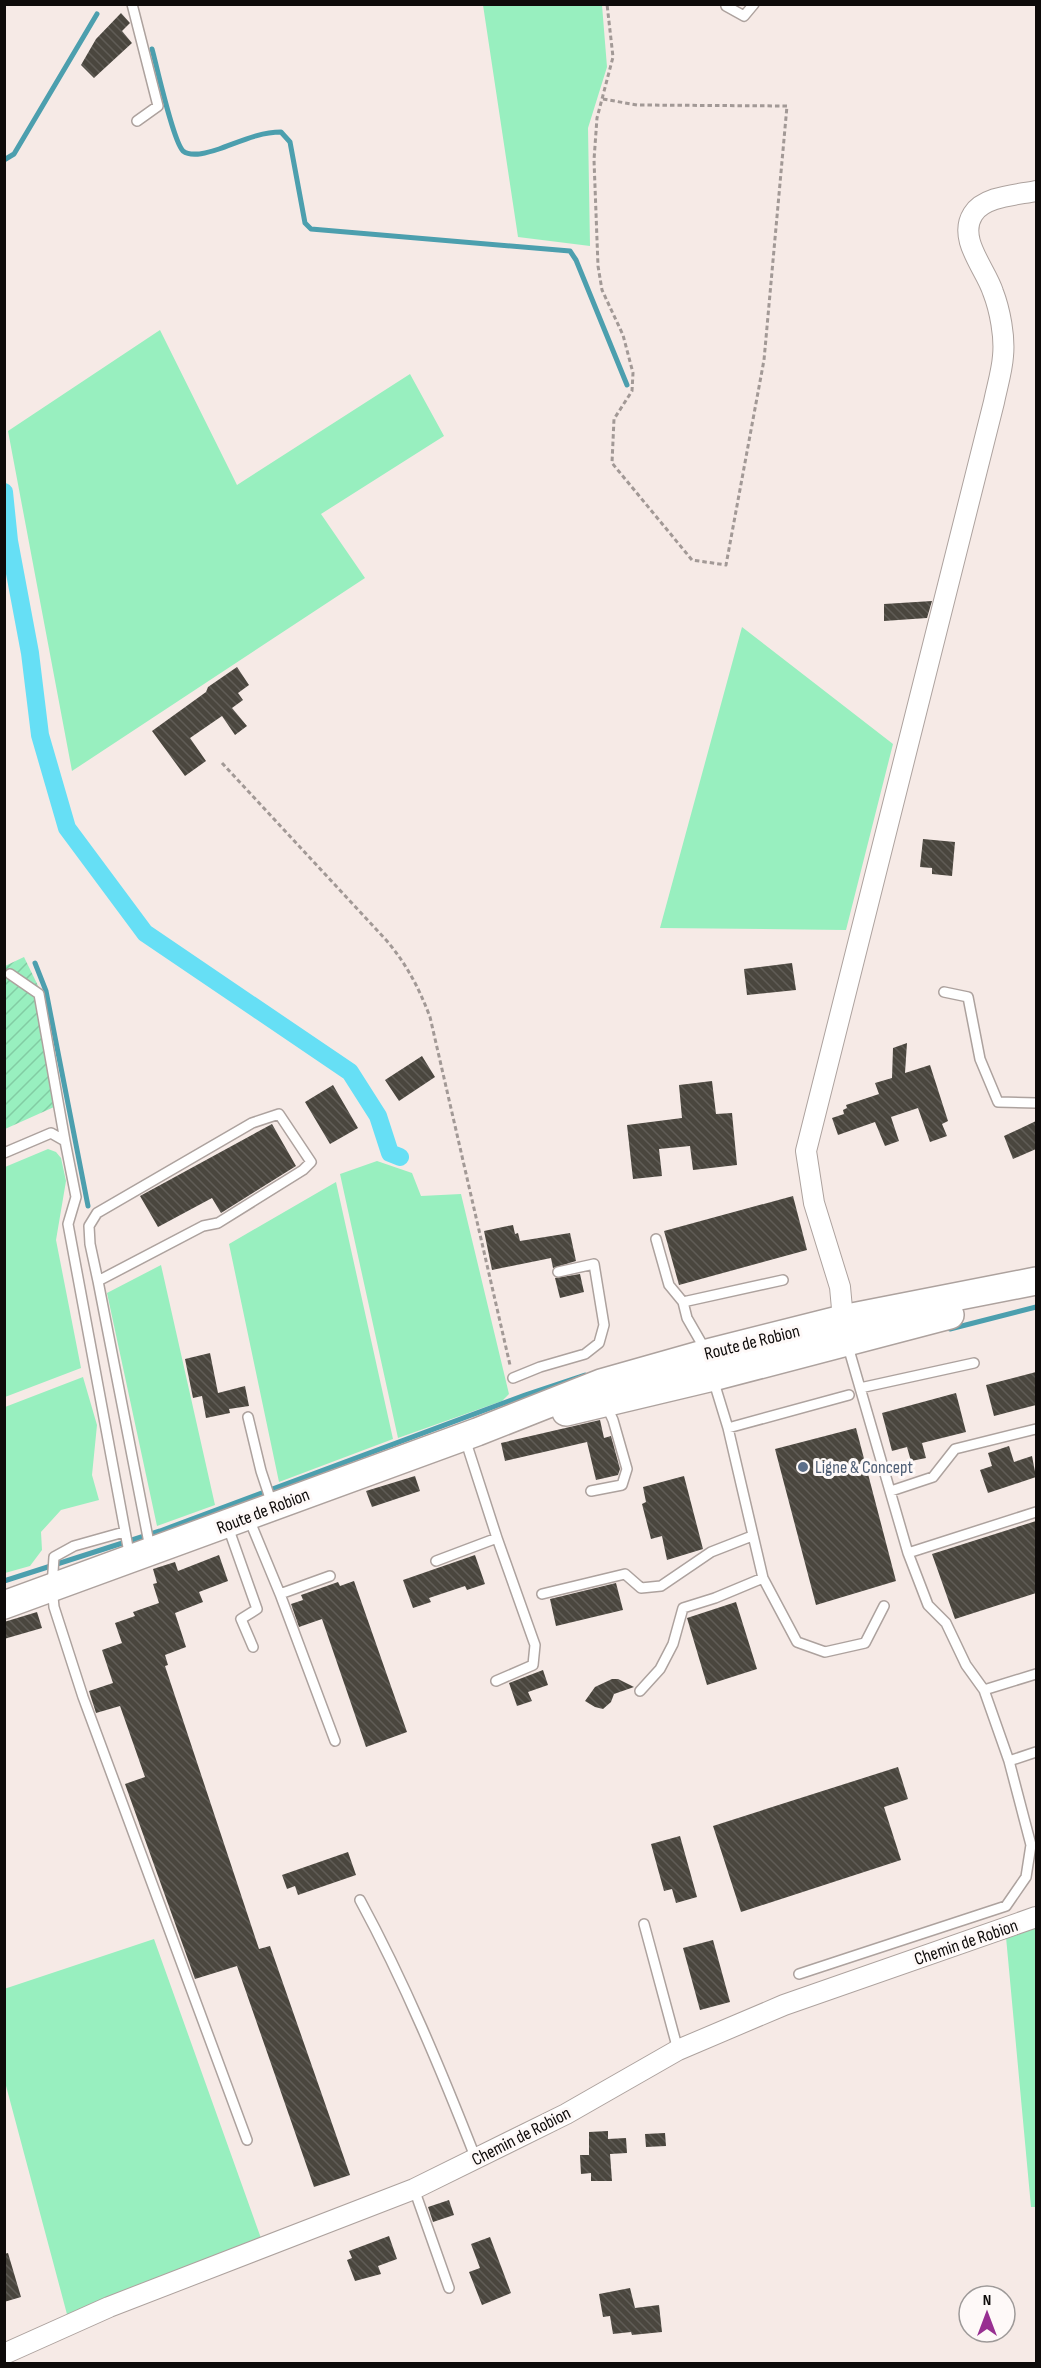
<svg xmlns="http://www.w3.org/2000/svg" width="1041" height="2368" font-family="'Sofia Sans Condensed',sans-serif">
	<style>
		.grass { fill: #98efbf }
		.garden { fill: url(#garden-furrows) }
		.lines { fill: none; stroke-linecap: round; stroke-linejoin: round }
		.stream { stroke: #4c9fae; stroke-width: 5 }
		.canal { stroke: #66dff5; stroke-width: 18 }
		.building { fill: url(#building-back-hatch) }
		.lane-casing { stroke: #ada29e; stroke-width: 12 }
		.street-casing { stroke: #ada29e; stroke-width: 22 }
		.secondary-casing { stroke: #ada29e; stroke-width: 30 }
		.path { stroke: #a29996; stroke-width: 3; stroke-dasharray: 4.5 3; stroke-linecap: butt }
		.lane { stroke: #fff; stroke-width: 9 }
		.street { stroke: #fff; stroke-width: 20 }
		.secondary { stroke: #fff; stroke-width: 27 }
		.service-dot { fill: #5c6f8a; stroke: #fef9f8; stroke-width: 2 }
		.labels { text-anchor: middle; stroke-width: 6; stroke-linejoin: round; paint-order: stroke }
		.street-label { font-size: 18px; fill: #0e0b0a; stroke: #fef9f8 }
		.service-label { font-size: 18px; fill: #4e5e75; stroke: #fef9f8; text-anchor: start }
	</style>
	<defs>
		<pattern id="garden-furrows" width="10" height="10" patternUnits="userSpaceOnUse" patternTransform="scale(1.5)"><rect width="10" height="10" fill="#98efbf"/><path d="M-1 1l2-2M0 10L10 0M9 11l2-2" fill="none" stroke="#82cca3"/></pattern>
		<pattern id="building-back-hatch" width="6" height="6" patternUnits="userSpaceOnUse" patternTransform="scale(1.5)"><rect width="6" height="6" fill="#4a463e"/><path d="M-1 5l2 2M0 0l6 6M5-1l2 2" fill="none" stroke="#605c56"/></pattern>
	</defs>
	<rect width="100%" height="100%" fill="#f6eae6"/>
	<!-- grass -->
	<path class="grass" d="M483,5H602L607,67L588,128L590,246L518,237Z
		M160,330L237,485L410,374L444,436L321,514L365,578L72,771L8,431Z
		M742,627L893,744L846,930L660,928Z
		M48,1149L56,1152L61,1158L66,1181L56,1240L81,1368L5,1397V1167Z
		M377,1161L412,1173L421,1196L461,1194L509,1394L502,1401L398,1438L340,1174Z
		M336,1182L393,1439L279,1482L229,1244Z
		M161,1265L215,1505L157,1526L107,1293Z
		M83,1377L97,1425L92,1475L99,1500L61,1510L41,1532L42,1550L30,1566L5,1573V1407Z
		M1036,1926V2207H1031L1006,1937Z
		M154,1939L262,2241L68,2318L5,2082L4,1989Z"/>
	<!-- garden -->
	<path class="garden" d="M24,957L43,996L63,1103L5,1129V966Z"/>
	<g class="lines">
		<!-- stream -->
		<path class="stream" d="M152,49C157,67 173,141 183,151C192,158 210,152 219,149C239,142 259,132 281,132L290,142L305,223L311,229L570,251L576,260L627,385
			M4,160L14,154L97,14
			M35,963L46,991L88,1206
			M950,1329L1036,1307
			M4,1581L160,1531L525,1395L585,1375"/>
		<!-- canal -->
		<path class="canal" d="M4,492L9,541L30,653L40,735L67,828L145,933L350,1072L378,1116L390,1153L400,1157"/>
	</g>
	<!-- building -->
	<path class="building" d="M121,13L130,23L122,31L132,43L94,78L81,65L96,39Z
		M932,601L927,618L884,621V604Z
		M237,667L249,685L238,693L243,700L232,708L247,726L235,735L222,716L190,738L206,761L185,776L152,731L206,692L208,687Z
		M923,839L955,842L952,876L932,874V868L920,867Z
		M792,963L796,990L747,995L744,969Z
		M907,1043L905,1073L930,1065L948,1121L942,1124L947,1136L930,1142L918,1108L891,1117L899,1141L885,1146L875,1122L838,1135L832,1118L844,1114L843,1110L847,1108L846,1105L879,1094L875,1083L892,1078L893,1048Z
		M422,1056L435,1077L399,1101L385,1080Z
		M712,1081L716,1114L732,1113L737,1165L693,1170L690,1146L659,1149L662,1176L633,1179L627,1125L682,1118L679,1085Z
		M333,1085L358,1128L330,1144L305,1102Z
		M1036,1121V1149L1013,1159L1004,1136Z
		M272,1124L296,1166L221,1213L212,1198L158,1227L140,1196Z
		M793,1196L807,1250L679,1285L664,1231Z
		M513,1225L515,1234L518,1233L520,1241L570,1233L576,1261L553,1268L551,1258L492,1270L484,1231Z
		M580,1274L584,1292L560,1298L555,1278Z
		M210,1353L218,1393L245,1386L249,1406L229,1409L230,1413L206,1418L202,1396L193,1398L185,1359Z
		M1036,1372V1405L994,1416L986,1385Z
		M956,1393L966,1432L922,1443L926,1458L911,1461L907,1447L892,1451L882,1413Z
		M600,1420L604,1438L611,1436L620,1469L618,1475L596,1480L587,1442L505,1461L501,1443Z
		M856,1428L896,1581L816,1605L775,1449Z
		M1009,1446L1014,1462L1032,1456L1036,1477L988,1493L980,1470L992,1466L988,1453Z
		M415,1476L420,1491L372,1507L366,1491Z
		M684,1476L703,1549L667,1560L662,1536L651,1539L642,1504L646,1502L643,1487Z
		M1036,1521V1593L955,1619L932,1554Z
		M219,1555L228,1581L199,1592L203,1602L175,1613L186,1647L165,1655L168,1665L165,1666L259,1949L270,1946L350,2175L314,2187L237,1966L195,1979L125,1784L145,1777L120,1706L96,1713L89,1691L113,1683L102,1650L122,1643L115,1623L135,1616L133,1612L159,1603L153,1584L157,1583L153,1569L175,1562L178,1571Z
		M475,1555L485,1584L467,1590L465,1586L429,1598L431,1602L413,1608L403,1580Z
		M354,1581L407,1732L366,1747L322,1619L299,1627L291,1604L303,1600L301,1595L338,1582L340,1586Z
		M616,1583L623,1610L556,1626L550,1599Z
		M736,1602L757,1669L707,1685L687,1618Z
		M37,1612L42,1628L4,1639V1622Z
		M543,1670L548,1685L528,1692L532,1701L517,1706L509,1683Z
		M612,1679H618L634,1687L614,1694L611,1702L603,1709L595,1707L585,1701L595,1687Z
		M898,1767L908,1799L884,1807L901,1860L741,1912L713,1826Z
		M680,1836L697,1897L676,1903L672,1889L664,1891L651,1844Z
		M348,1852L356,1875L298,1895L295,1886L287,1889L282,1875Z
		M713,1940L730,2002L700,2010L683,1948Z
		M608,2131V2139L626,2138L627,2153L610,2154L612,2181H591V2173L581,2174L580,2155H589V2132Z
		M665,2133L666,2146L646,2147L645,2134Z
		M449,2200L454,2215L433,2222L428,2207Z
		M389,2236L397,2259L378,2266L381,2274L355,2281L347,2260L352,2258L349,2251Z
		M490,2237L511,2293L482,2305L469,2272L480,2268L471,2244Z
		M8,2253L21,2297L4,2302V2254Z
		M630,2288L635,2308L659,2305L662,2332L632,2335L631,2332L613,2334L610,2316L603,2317L599,2294Z"/>
	<g class="lines">
		<!-- lane casing -->
		<g class="lane-casing">
			<path id="lane" d="M132,4L158,106L137,121
				M726,6L744,16L754,4
				M10,974L39,994L65,1141
				M944,992L968,997L980,1059L998,1102L1036,1103
				M4,1153L51,1133L65,1141L76,1197L68,1224L130,1558
				M656,1239L669,1285L683,1302
				M98,1281L90,1244L89,1226L97,1213L252,1123L279,1114L311,1162L303,1170L218,1223L203,1226L98,1281L150,1548
				M847,1343L908,1553L928,1605L946,1623L966,1665L984,1690L1036,1674
				M706,1351L687,1318L683,1302L783,1280
				M513,1378L540,1367L585,1354L599,1343L604,1325L594,1264L558,1272
				M713,1379L728,1428L763,1578L797,1642L825,1652L865,1643L884,1606
				M860,1388L974,1363
				M248,1417L261,1471L272,1504
				M728,1428L849,1395
				M591,1491L622,1485L627,1469L613,1420L606,1405
				M891,1491L933,1477L955,1449L1036,1429
				M249,1519L280,1594L335,1741
				M228,1527L257,1609L241,1619L253,1647
				M124,1532L74,1546L54,1557L52,1587L54,1607L83,1697L247,2140
				M908,1553L1036,1512
				M436,1561L497,1538L465,1439
				M280,1594L330,1576
				M542,1594L625,1574L641,1588L661,1586L711,1552L752,1536
				M496,1681L533,1665L535,1645L497,1538
				M984,1690L1009,1761L1036,1752
				M640,1691L660,1669L673,1644L683,1608L715,1598L763,1578
				M360,1900C405,1983 441,2070 476,2159
				M644,1924L678,2050
				M799,1974L1006,1906L1026,1877L1031,1845L1009,1761
				M414,2189L449,2288"/>
		</g>
		<!-- street casing -->
		<g class="street-casing">
			<path id="street" d="M844,1330L840,1287L814,1203L806,1151L994,402C997,387 1002,371 1003,356C1005,337 1000,310 993,292C986,269 957,239 973,214C984,196 1017,195 1036,191
				M4,2354L109,2307L414,2189L566,2114L678,2050L784,2005L1036,1917"/>
		</g>
		<!-- secondary casing -->
		<g class="secondary-casing">
			<path id="secondary" d="M566,1412L713,1377L950,1315
				M4,1605L477,1432L601,1383L707,1353L842,1319L1036,1281"/>
		</g>
		<!-- path -->
		<path class="path" d="M603,99L637,105L787,106L764,360L726,565L692,560L612,463L614,419L632,391L633,373L623,335L602,290L598,266L594,160L597,118L613,57L607,4
			M222,763L387,941C407,965 419,988 430,1017L510,1365"/>
		<!-- lane -->
		<use href="#lane" class="lane"/>
		<!-- street -->
		<use href="#street" class="street"/>
		<!-- secondary -->
		<use href="#secondary" class="secondary"/>
	</g>
	<!-- markers -->
	<circle class="service-dot" cx="803" cy="1467" r="6"/>
	<g class="labels">
		<!-- street labels -->
		<g class="street-label">
			<text transform="translate(752 1342) rotate(-14)" y="6">Route de Robion</text>
			<text transform="translate(263 1511) rotate(-21)" y="6">Route de Robion</text>
			<text transform="translate(966 1942) rotate(-19)" y="6">Chemin de Robion</text>
			<text transform="translate(521 2136) rotate(-27)" y="6">Chemin de Robion</text>
		</g>
		<!-- service labels -->
		<g class="service-label">
			<text x="815" y="1473">Ligne &amp; Concept</text>
		</g>
	</g>
	<!-- border -->
	<rect width="1041" height="2368" fill="none" stroke="#0e0b0a" stroke-width="12"/>
	<!-- north arrow -->
	<g transform="translate(987 2314)"><circle r="28" fill="#fef9f8" stroke="#9e9a99" stroke-width="1.5"/>
	<path d="M0-4.5L10 22L0 15L-10 22Z" fill="#982f91"/>
	<text y="-9" font-size="16" font-weight="bold" text-anchor="middle" fill="#0e0b0a">N</text>
	</g>
</svg>
